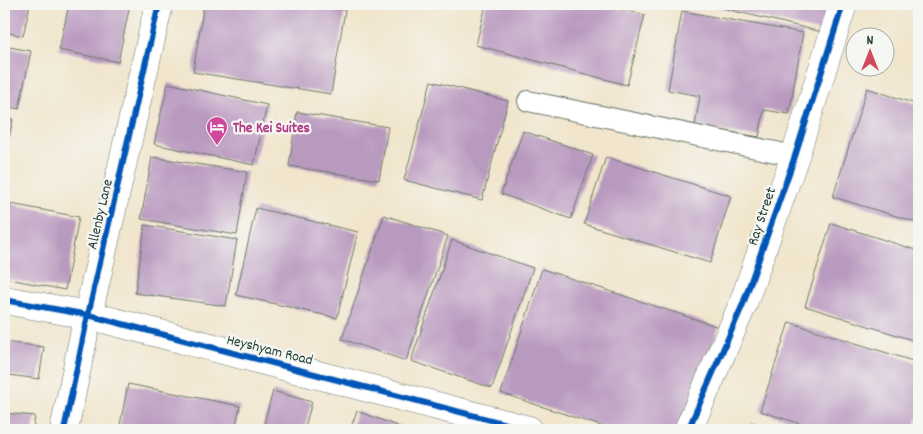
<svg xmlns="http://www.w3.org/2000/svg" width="923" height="434" font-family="Dekko,sans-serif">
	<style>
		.building { fill: #b99abf }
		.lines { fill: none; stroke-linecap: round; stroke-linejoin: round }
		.service-casing { stroke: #687869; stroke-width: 22 }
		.minor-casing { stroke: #687869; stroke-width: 29 }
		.service { stroke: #fff; stroke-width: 20 }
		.minor { stroke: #fff; stroke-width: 28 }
		.cycleway-casing { stroke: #f6f6f2; stroke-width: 9 }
		.cycleway { stroke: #0057b8; stroke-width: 6 }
		.labels { text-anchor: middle; stroke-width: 4.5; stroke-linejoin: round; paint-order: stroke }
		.hotel-label { font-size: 15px; font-weight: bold; fill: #b23c85; stroke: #f6f6f2; text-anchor: start }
		.street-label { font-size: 15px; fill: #1f3d34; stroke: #f6f6f2 }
	</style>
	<rect width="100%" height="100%" fill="#f6f6f2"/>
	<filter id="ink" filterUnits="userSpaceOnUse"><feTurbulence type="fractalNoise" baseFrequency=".02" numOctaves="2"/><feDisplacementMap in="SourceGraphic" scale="10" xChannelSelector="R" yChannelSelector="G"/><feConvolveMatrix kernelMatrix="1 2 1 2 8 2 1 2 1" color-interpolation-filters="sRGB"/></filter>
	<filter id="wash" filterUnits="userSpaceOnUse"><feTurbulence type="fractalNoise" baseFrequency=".0096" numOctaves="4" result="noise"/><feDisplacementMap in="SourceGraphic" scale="20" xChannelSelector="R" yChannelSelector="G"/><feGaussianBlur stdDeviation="1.12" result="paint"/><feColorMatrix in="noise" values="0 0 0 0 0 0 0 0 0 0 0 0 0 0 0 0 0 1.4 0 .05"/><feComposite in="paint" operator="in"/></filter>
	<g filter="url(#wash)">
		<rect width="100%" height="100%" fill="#f1e5cc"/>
		<g id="blocks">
			<!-- building -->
			<path class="building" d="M4,4H30L23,36L4,32Z
				M69,4H130L118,62L59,50Z
				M204,4H303L345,10L331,94L193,72Z
				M486,4H600L645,15L627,85L476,45Z
				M705,4H829L822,32Z
				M682,11L803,33L789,114L764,110L759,137L695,126L700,96L668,90Z
				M4,46L31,51L19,109L4,106Z
				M431,81L508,101L482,200L404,180Z
				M168,83L267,105L254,165L154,144Z
				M867,88L919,105V223L833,197Z
				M297,112L388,127L379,180L289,166Z
				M4,117L13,119L5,157H4Z
				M523,131L593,155L571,219L501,194Z
				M152,157L247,172L237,235L141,219Z
				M606,157L731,196L710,263L584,224Z
				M11,204L79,217L65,290L4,278V240Z
				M256,208L358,232L337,318L236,295Z
				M384,215L448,236L406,361L342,339Z
				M831,223L919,251V342L805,306Z
				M145,225L237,240L226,306L135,293Z
				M452,240L533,268L492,388L411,361Z
				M542,269L719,327L685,430H613L501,393Z
				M789,322L919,363V413L914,430H820L760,411Z
				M4,342L44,347L39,379L9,375L5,408H4Z
				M128,384L240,406L235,430H119Z
				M273,391L312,402L304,430H262Z
				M357,411L408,430H350Z
				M4,413L35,416L33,430H4Z
				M752,423L772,430H749Z"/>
		</g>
	</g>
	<g filter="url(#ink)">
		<use href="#blocks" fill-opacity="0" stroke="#687869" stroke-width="1"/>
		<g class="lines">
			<!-- service casing -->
			<g class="service-casing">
				<path id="service" d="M528,101L795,156"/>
			</g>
			<!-- minor casing -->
			<g class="minor-casing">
				<path id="minor" d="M4,300L88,315L529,430
					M64,430L88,315L159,4
					M688,430L743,304L795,156L843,4"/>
			</g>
			<!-- service -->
			<use href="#service" class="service"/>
			<!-- minor -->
			<use href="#minor" class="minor"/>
			<!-- cycleway casing -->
			<g class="cycleway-casing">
				<path id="cycleway" d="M4,300L88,315L529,430
					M64,430L88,315L159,4
					M688,430L743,304L795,156L843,4"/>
			</g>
			<!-- cycleway -->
			<use href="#cycleway" class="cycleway"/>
		</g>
	</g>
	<!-- icons -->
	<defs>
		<g id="hotel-pin" transform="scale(1.125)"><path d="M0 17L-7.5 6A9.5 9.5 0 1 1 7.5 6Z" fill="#d1479c" stroke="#f6f6f2"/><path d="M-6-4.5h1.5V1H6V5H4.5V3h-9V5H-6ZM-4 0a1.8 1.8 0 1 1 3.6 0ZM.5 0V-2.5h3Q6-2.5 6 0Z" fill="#fff"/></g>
	</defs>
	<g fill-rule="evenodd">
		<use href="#hotel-pin" x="217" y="127"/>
	</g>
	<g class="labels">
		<!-- hotel labels -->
		<g class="hotel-label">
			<text x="233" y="132">The Kei Suites</text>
		</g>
		<!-- street labels -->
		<g class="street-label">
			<text transform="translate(99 214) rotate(-77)" y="5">Allenby Lane</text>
			<text transform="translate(761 216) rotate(-71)" y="5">Ray Street</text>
			<text transform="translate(270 349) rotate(14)" y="5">Heyshyam Road</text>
		</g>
	</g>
	<!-- margin -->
	<rect width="923" height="434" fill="none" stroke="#f6f6f2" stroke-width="20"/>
	<!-- north arrow -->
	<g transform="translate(870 52)"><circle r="24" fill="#f6f6f2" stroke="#a0aca6"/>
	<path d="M0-4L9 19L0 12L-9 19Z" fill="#d1495b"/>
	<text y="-8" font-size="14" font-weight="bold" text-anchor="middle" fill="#1f3d34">N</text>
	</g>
</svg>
